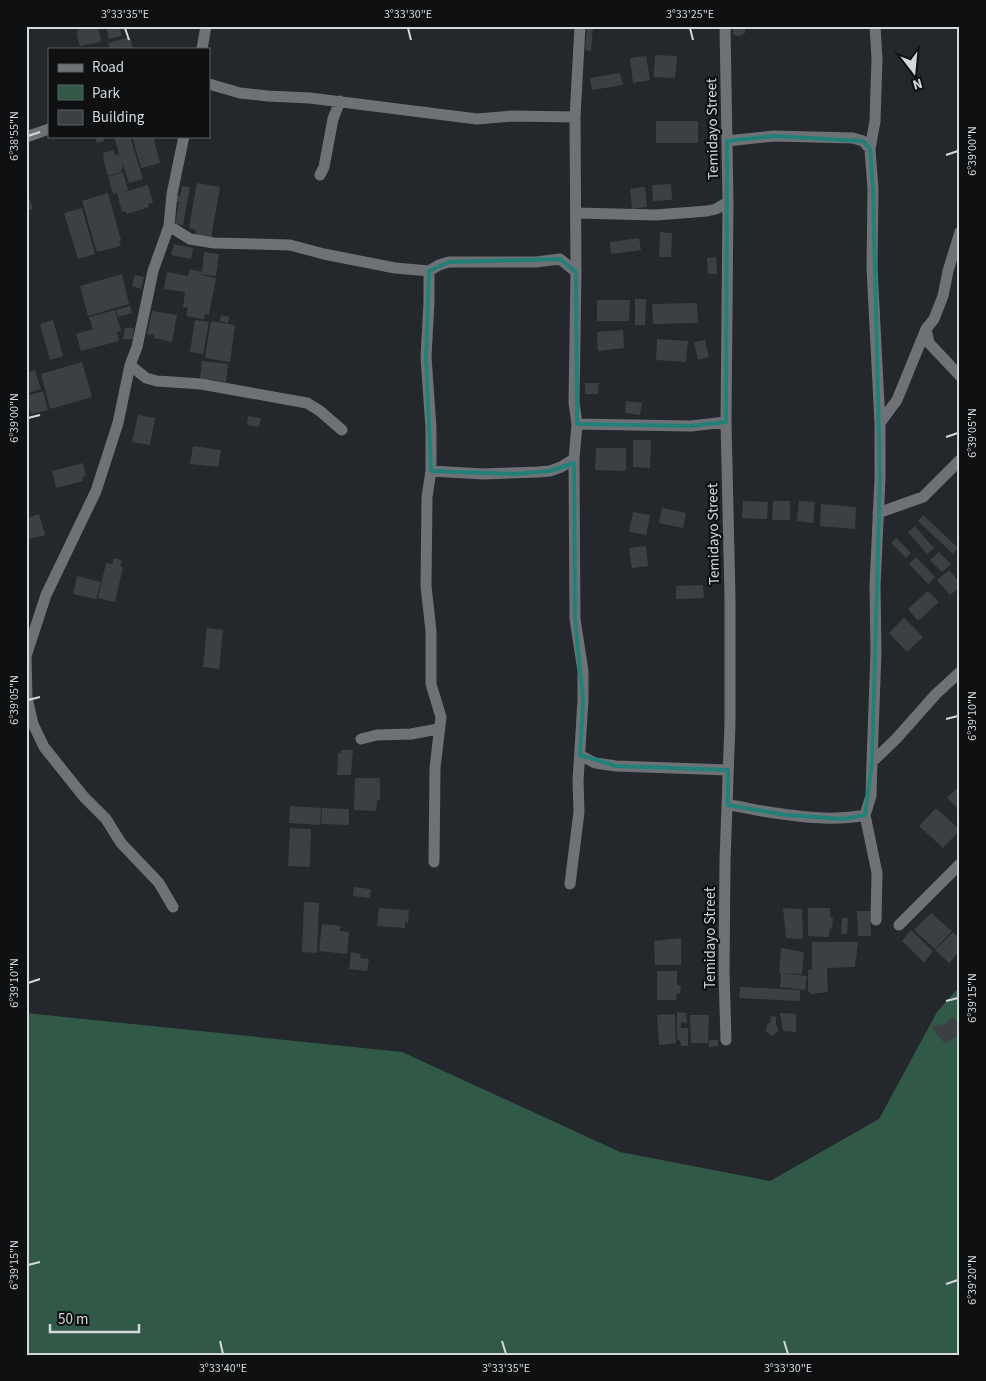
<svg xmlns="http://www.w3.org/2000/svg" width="986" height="1381" font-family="'Source Sans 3',sans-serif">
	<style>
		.green { fill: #315947 }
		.building { fill: #3c4045 }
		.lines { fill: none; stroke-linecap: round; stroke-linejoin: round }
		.minor { stroke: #6e7277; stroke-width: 11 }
		.marked { fill: none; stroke: #238079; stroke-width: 4; stroke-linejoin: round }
		.ticks { fill: none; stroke: #d5d8da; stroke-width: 2 }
		.labels { text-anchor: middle; stroke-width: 4.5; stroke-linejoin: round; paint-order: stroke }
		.street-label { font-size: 15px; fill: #d5d8da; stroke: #0e1012 }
		.neatline { fill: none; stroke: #d5d8da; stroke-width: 2 }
		.ticks-label { font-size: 12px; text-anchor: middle; fill: #d5d8da }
	</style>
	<rect width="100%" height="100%" fill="#24272b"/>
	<!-- green -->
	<path class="green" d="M960,986V1355H26V1013L402,1052L620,1152L770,1181L879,1119L937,1012Z"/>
	<!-- building -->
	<path class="building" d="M79,26H98L101,42L80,46L77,35Z
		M106,26H119L122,36L109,39Z
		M587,26H593L591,51L585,50Z
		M733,26H745V33L739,36L733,35Z
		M130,37L133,49H110L108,43Z
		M655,55L677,56L675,78L654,77Z
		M646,56L650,80L633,83L630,58Z
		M620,73L623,85L592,90L590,78Z
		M656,121H698V143H656Z
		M95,136H104V141L97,143Z
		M130,136L143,179L129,183L122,161L123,169H121V172L108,176L103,159L104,158L103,153L113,150L115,155L119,154L114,137Z
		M132,136H153L160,163L141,168Z
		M123,172L128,190L121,193L148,185L153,203L148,204L149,207L127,214L126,211L122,212L117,193L113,194L108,177Z
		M197,183L220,187L211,238L195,235L196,230L189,228Z
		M671,184L672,200L653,201L652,185Z
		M182,186L190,187L183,225L175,224L179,202H176L177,195L180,196Z
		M645,187L647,207L632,209L630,189Z
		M26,188L33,209L26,211Z
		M108,193L121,240L119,241L121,246L97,252L82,201Z
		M82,208L95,254L78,259L64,213Z
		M660,232L672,233L671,257H659Z
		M639,238L641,250L611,254L610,242Z
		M174,244L193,248L191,259L171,255Z
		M204,252L219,254L216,276L197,274L216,278L209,315L205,314L204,319L186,316L188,308L183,307L185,292L164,289L167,272L188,276L190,269L202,272Z
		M716,257L717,274H708L707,258Z
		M122,274L129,304L88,316L80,286Z
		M135,275L144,277L141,289L132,286Z
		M635,299H646L645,325H635Z
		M597,300H630L629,321H597Z
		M697,303L698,323L653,324L652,304Z
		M130,306L132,313L118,317L116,310Z
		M115,310L121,331L117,332L119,341L81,351L76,334L93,329L89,317Z
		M152,311L177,315L172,342L154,338V335L147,334Z
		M221,315L229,317L228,323L220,321Z
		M53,320L63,356L50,360L40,324Z
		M195,320L209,322L203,354L190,352Z
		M211,321L235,325L230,362L205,358Z
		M125,328H134L133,339H123Z
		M623,330L624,348L598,351L597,332Z
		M657,339L688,341L686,362L656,360Z
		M705,340L709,357L698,360L694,342Z
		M202,361L228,364L226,382L200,378Z
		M82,362L92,397L50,409L41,374Z
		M35,370L41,389L26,394V373Z
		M585,383H599L598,394H585Z
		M43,391L48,410L31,414L26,396Z
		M626,401L642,403L640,415L625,413Z
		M138,415L155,418L150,445L132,442Z
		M248,416L261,418L259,427L247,425Z
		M633,440H651L650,468L633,467Z
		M193,446L221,450L218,467L190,464Z
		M596,448H626V471L595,470Z
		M83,463L86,476L82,477L83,481L56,488L52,471Z
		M743,501L768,502L767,519L742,518Z
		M773,501H790V520H772Z
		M799,501L815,502L813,523L797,521Z
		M821,504L856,507L855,529L820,526Z
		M662,508L686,513L683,528L659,523Z
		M633,512L650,515L646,535L629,532Z
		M39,514L45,535L26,540V518Z
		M923,515L958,548L953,554L918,521Z
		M915,526L934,548L927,554L908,532Z
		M896,538L911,553L906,558L891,543Z
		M646,546L648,566L632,568L629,548Z
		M939,552L951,564L942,572L930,560Z
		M916,557L935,577L928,584L909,564Z
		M114,558L122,560L120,566L123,567L115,602L98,598L106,563L112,564Z
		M949,570L960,583V587L950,595L937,580Z
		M77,576L101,582L96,599L73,594Z
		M703,585L704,598L676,599V586Z
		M928,591L939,602L918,621L908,609Z
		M904,618L923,637L907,652L889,633Z
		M207,628L223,630L219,669L203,667Z
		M341,750H353L351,775H337L338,753H341Z
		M355,778H380V800H377L376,811L354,810Z
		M958,787L960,788V810L947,798Z
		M290,806L321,808L320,825L289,823Z
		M322,808L349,809V825L321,824Z
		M936,808L960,830L943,848L919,826Z
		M290,828L311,829L310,867L288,866Z
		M354,887L371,889L370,898L353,896Z
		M304,902L319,903L317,953L302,952Z
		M379,908L409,910L408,923L405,922V928L377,926Z
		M783,908L802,909L803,939L786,938Z
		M808,908H830V917L833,918L832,929L830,928L829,937L808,936Z
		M857,911H870L871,936H858Z
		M931,913L952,931L935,949L914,930Z
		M842,918H848L847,934H841Z
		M322,924L341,926L340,931L349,932L347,954L319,951Z
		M911,930L933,951L924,963L902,941Z
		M953,932L960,939V951L949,963L935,950Z
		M681,938V965H655L654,941Z
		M812,942H858L855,967L827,968L828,992L810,994L808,990V970L812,969Z
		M781,948L804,952L802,974L779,973Z
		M351,952L361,954L360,958L369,959L367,971L349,969Z
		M657,971H677V985L681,986L680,994L677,993L676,1000H657Z
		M781,973L807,976L805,990L780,987Z
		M740,987L800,990V1001L739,998Z
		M677,1012L686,1013L687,1023L681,1022V1028H688V1046H681L680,1041L677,1039Z
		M780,1013L796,1014V1032L783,1031Z
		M675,1014L676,1043L659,1045L657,1015Z
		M690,1015H709L708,1043H691Z
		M771,1016L776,1017V1025L778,1028V1031L773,1036L766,1032L767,1024L770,1023Z
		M953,1017L960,1027V1034L945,1044L932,1028L939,1023L941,1026Z
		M709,1040H718V1046L709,1047Z"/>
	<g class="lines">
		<!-- minor -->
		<path class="minor" d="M725,26L728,202L726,422L730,598V723L725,861L724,972L726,1040
			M202,49L206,26
			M209,84L240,93L268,96L310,98L477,119L512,116L575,117
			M184,136L172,194L169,226L153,271L137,347L130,365L146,378L157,381L201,384L307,403L320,411L342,430
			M26,137L49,129
			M727,141L774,136L853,138L863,141L870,149
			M320,175L324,167L333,119L340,101
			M576,213L656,215L707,211L716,209L728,202
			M169,226L190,239L214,243L290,245L324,254L395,268L429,271L439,265L449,262H536L560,259L576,272
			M429,271V302L426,357L431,428V471L427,497L426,586L431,631V684L441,717L435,768L434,862
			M926,329L929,343L960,376
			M130,365L118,423L96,491L46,595L26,656L27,698L33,724L44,747L84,797L106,819L121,843L159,883L173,907
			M880,423L897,400L926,329L934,319L943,296L948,271L960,232
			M577,424L691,426L726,422
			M431,471L483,474L538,472L550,471L561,467L574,459
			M878,513L923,497L960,460
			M361,739L377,735L411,734L438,729
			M580,755L595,763L616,766L728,770
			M872,762L876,652L875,586L880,478V423L872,268L873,189L870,149L875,121L877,59L875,26
			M728,805C740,806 750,809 762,811C795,816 832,822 865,815
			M570,884L579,812L578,781L583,700V671L575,619L574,459L577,424L574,403L576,272L575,117L580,26
			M876,920L877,873L865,815L871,796L872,762L896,739L936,694L960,672
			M899,925L960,864"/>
	</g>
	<!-- marked area -->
	<path class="marked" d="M774,136L863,141L870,149L873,189L880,478L872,762L865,815L843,819L786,815L728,805V770L616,766L580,755L583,700L575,619L574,463L550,471L514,474L431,471L426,357L429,271L449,262L560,259L576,272L577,424L691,426L726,422L727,141Z"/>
	<!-- ticks -->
	<path class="ticks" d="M125,28L129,40M408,28L411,40M690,28L693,40M28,136L40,132M946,155L958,151M28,418L40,415M946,437L958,433M28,700L40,697M946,719L958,716M28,983L40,979M946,1001L958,998M28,1265L40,1262M946,1284L958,1280M220,1341L223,1354M502,1341L506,1354M784,1341L788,1354"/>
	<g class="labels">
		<!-- street labels -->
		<g class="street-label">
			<text transform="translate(712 129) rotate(-91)" y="5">Temidayo Street</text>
			<text transform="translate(713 534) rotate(-91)" y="5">Temidayo Street</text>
			<text transform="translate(710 938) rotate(-90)" y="5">Temidayo Street</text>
		</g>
	</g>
	<!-- border -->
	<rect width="986" height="1381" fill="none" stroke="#0e1012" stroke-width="55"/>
	<!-- legend -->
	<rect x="48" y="48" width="162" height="90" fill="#0e1012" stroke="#5e6062"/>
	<rect x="58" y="64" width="25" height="8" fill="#6e7277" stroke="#5e6062"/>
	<text x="92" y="72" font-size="15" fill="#d5d8da">Road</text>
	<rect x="58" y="85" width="25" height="15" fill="#315947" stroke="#5e6062"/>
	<text x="92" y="98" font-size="15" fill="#d5d8da">Park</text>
	<rect x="58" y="110" width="25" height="15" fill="#3c4045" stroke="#5e6062"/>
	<text x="92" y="122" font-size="15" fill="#d5d8da">Building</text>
	<!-- north arrow -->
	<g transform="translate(914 72) rotate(164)" stroke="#0e1012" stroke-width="4" paint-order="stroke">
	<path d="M0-4L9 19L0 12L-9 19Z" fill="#d5d8da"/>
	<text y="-8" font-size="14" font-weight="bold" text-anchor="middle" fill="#d5d8da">N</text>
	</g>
	<!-- scale -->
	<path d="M50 1324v8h89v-8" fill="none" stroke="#d5d8da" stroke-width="2.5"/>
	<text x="58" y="1324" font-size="15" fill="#d5d8da" stroke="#0e1012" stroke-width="4" paint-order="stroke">50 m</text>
	<rect x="28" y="28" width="930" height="1326" class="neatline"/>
	<g class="ticks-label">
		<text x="125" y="18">3°33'35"E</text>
		<text x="408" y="18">3°33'30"E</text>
		<text x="690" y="18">3°33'25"E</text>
		<text transform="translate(14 136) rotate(-90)" y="4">6°38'55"N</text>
		<text transform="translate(972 151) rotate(-90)" y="4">6°39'00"N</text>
		<text transform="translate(14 418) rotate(-90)" y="4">6°39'00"N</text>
		<text transform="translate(972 433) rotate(-90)" y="4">6°39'05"N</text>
		<text transform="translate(14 700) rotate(-90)" y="4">6°39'05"N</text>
		<text transform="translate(972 716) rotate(-90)" y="4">6°39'10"N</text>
		<text transform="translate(14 983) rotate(-90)" y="4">6°39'10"N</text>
		<text transform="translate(972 998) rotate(-90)" y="4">6°39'15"N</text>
		<text transform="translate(14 1265) rotate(-90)" y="4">6°39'15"N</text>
		<text transform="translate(972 1280) rotate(-90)" y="4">6°39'20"N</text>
		<text x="223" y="1372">3°33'40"E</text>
		<text x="506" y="1372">3°33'35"E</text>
		<text x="788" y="1372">3°33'30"E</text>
	</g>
</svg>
